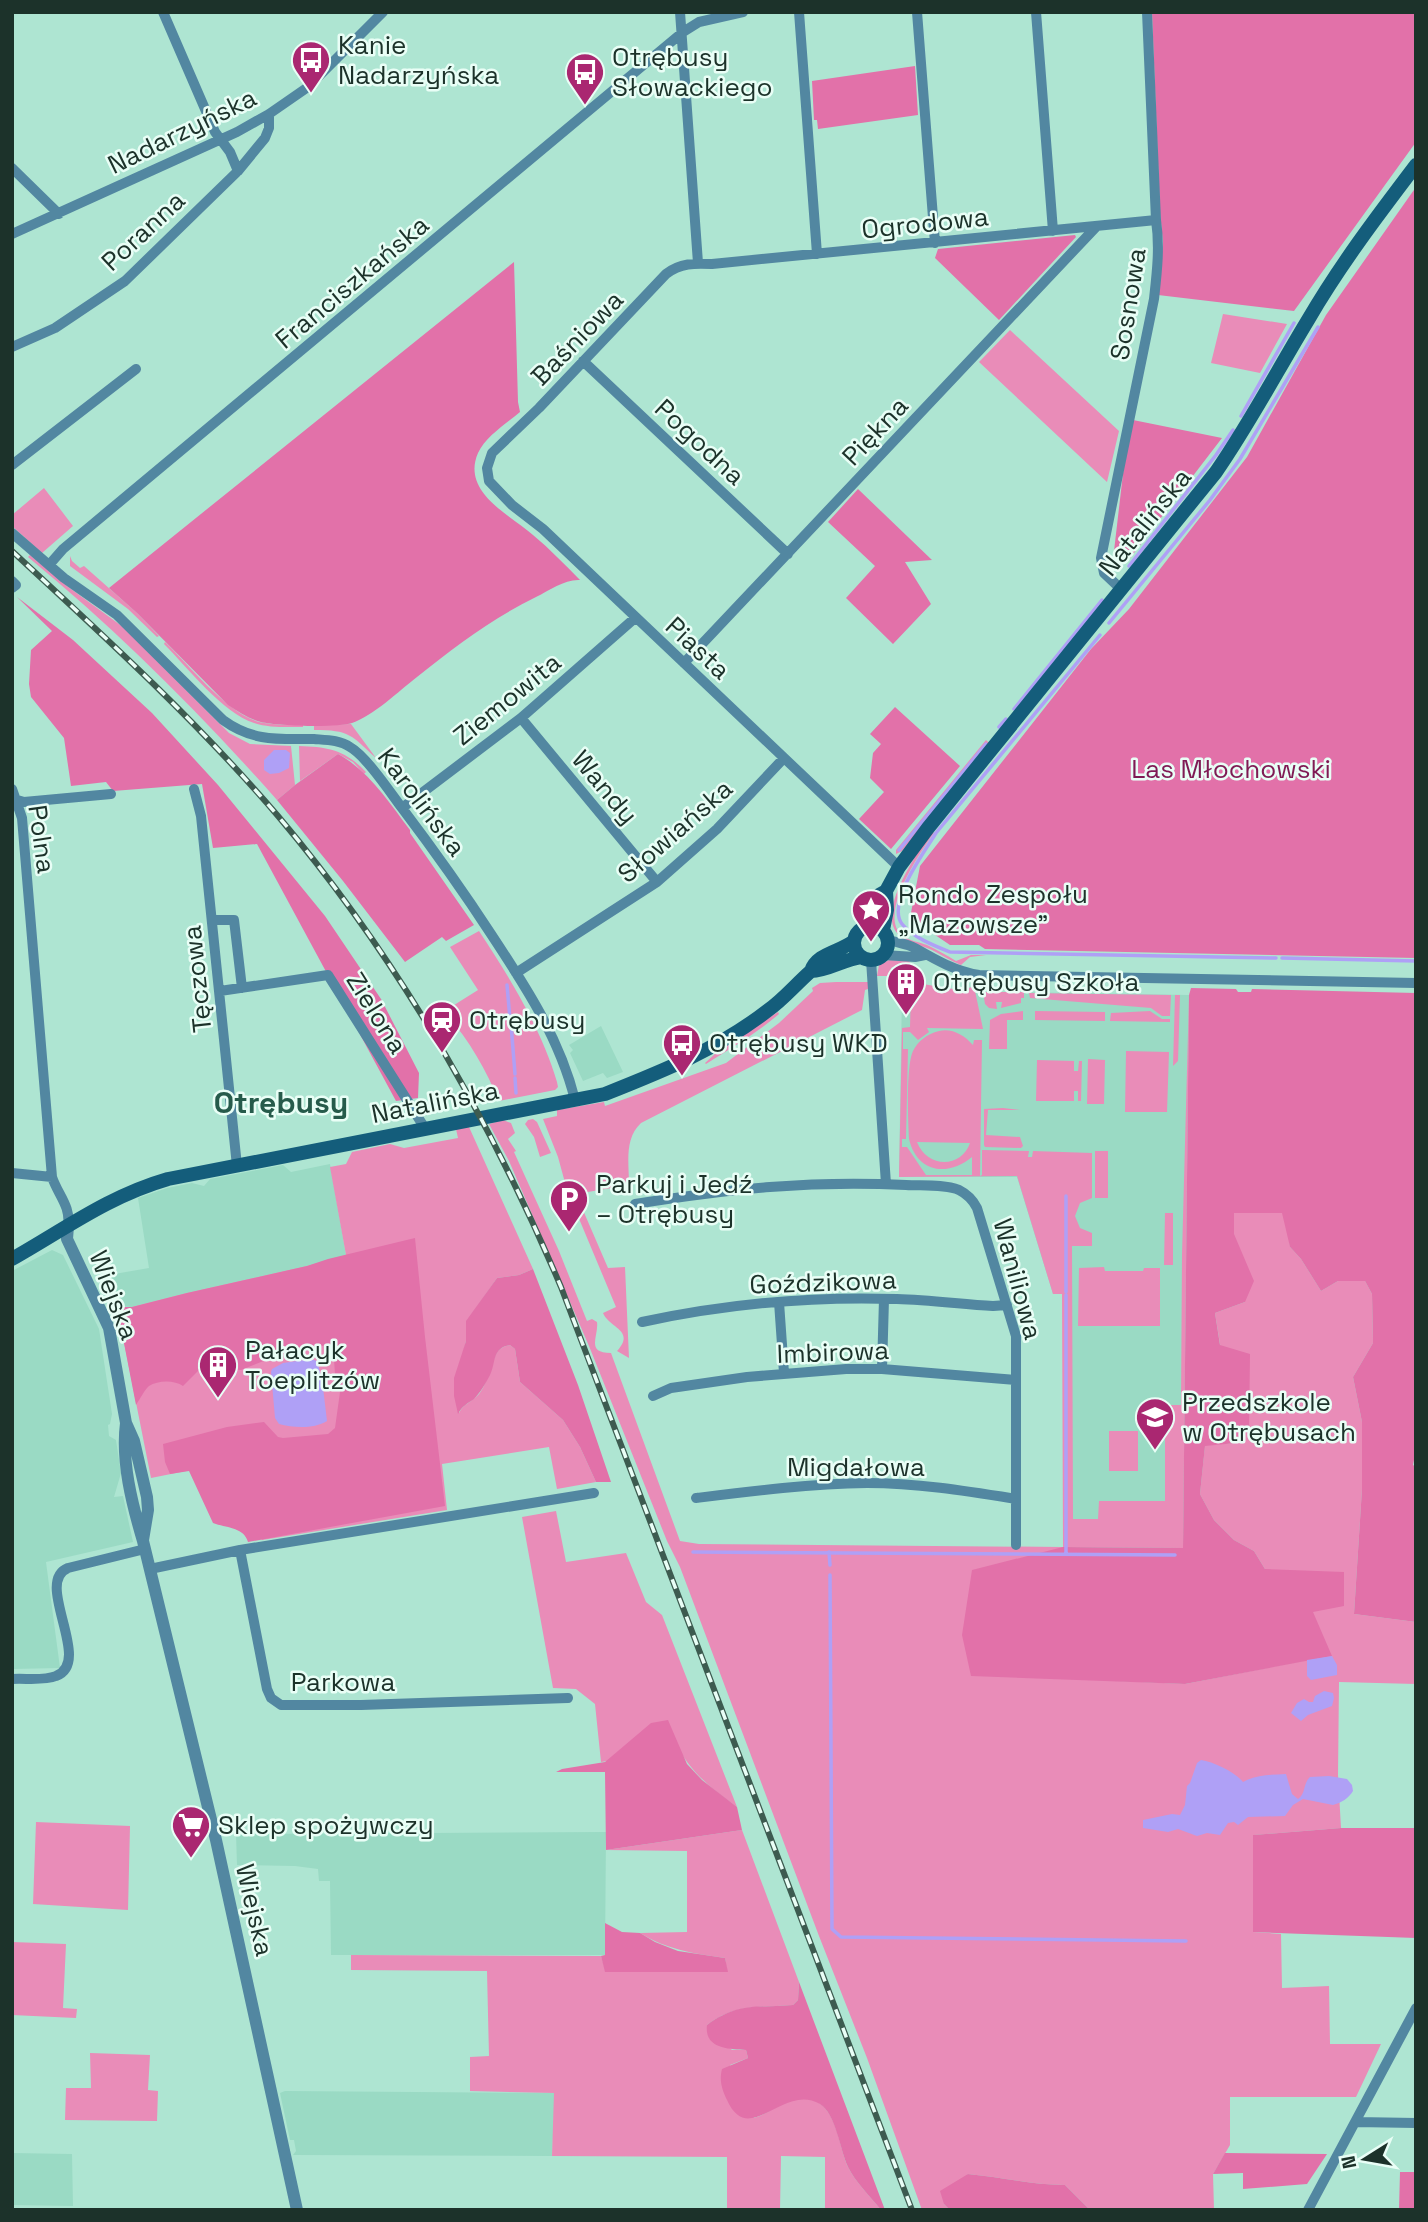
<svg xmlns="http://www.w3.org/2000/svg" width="1428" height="2222" font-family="'Space Grotesk',sans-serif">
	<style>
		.built { fill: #9adac4 }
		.green { fill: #e98cb8; fill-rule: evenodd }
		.forest { fill: #e271a9 }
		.water { fill: #afa0f6 }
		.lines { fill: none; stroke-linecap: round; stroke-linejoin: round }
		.stream { stroke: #afa0f6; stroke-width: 3.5 }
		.minor { stroke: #5287a1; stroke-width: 10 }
		.tertiary { stroke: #5287a1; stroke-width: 12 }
		.secondary { stroke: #145d7b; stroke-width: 14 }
		.rail-casing { stroke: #3d5b50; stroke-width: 6 }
		.rail { stroke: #e9fef6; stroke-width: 3.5; stroke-dasharray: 10; stroke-linecap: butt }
		.labels { text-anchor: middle; stroke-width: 5; stroke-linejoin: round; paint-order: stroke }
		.poi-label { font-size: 26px; fill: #1c322a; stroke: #e9fef6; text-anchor: start }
		.street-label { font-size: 26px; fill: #1c322a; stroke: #e9fef6 }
		.park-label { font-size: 26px; fill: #7f1a54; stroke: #e9fef6 }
		.quarter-label { font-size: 30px; font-weight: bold; fill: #265b4b; stroke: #e9fef6 }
	</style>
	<rect width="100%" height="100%" fill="#aee5d2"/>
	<!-- built -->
	<path class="built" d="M902,990L1189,995L1183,1548L1070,1547V1293L1053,1294L1017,1177H899Z
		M601,1026L623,1072L607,1078L603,1073L583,1081L570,1053L573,1050L569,1045Z
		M330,1164L346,1255L308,1266L188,1293L132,1307L116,1306L97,1277L149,1268L138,1198L167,1188L192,1183L204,1186L210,1179L283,1165L291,1172Z
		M52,1250L63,1255L99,1329L112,1414L110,1424L108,1425L109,1436L116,1440L121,1473L114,1497L123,1496L133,1542L46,1562L60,1668L12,1669V1271Z
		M606,1832L605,1955H331L330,1881H319L318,1869L295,1866L237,1865L236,1834Z
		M285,2091L555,2093L552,2156L293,2155L296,2151L294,2140H290L280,2093Z
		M12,2153L72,2154L73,2206L12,2205Z"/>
	<!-- green -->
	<path class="green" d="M1223,314L1287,324L1260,373L1211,363Z
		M1010,330L1119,431L1107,482L979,362Z
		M44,488L73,526L42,553L12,526V515Z
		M30,555L67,586L123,627L229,733L250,744L291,746L295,785L277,800C200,713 118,631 28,557Z
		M70,556L72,561L80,568L84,566L137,613L159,636L157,637L128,609L70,566Z
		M165,642C190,666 227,713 259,722C273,725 289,725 303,725V727C286,727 269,728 254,723C223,713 187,667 164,644Z
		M351,724L376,758C351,735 350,730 314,730V725Z
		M986,740L990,744L902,851L896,854V850Z
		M299,746C329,747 345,750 366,772L364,774L353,762L338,754L300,781Z
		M932,831L934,833C921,851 877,915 902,935C909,941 919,942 927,945C937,950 947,955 956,961L971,955H986L970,957L961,965C951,961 942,955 932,950C921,945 906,943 898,934C876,911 918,852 932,831Z
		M479,931C510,978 541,1028 557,1082L558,1087L555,1090L499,1101C486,1070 467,1035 443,1012L478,990L450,947Z
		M889,960L909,961L914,968L910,976H904L902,967L897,965L891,968L890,976H877L879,965Z
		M836,982H868V989L865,990L862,1010L641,1123C624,1139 629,1163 629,1185L576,1194L608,1268L625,1267L629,1358L617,1351C636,1330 609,1328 603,1313L616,1307L567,1190L558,1157L543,1119L557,1116V1110L604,1102L605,1106L726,1063L779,1023L813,991L812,988L820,983Z
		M914,983C933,984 956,994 974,986L983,1029L927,1028L929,1032L918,1040L910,1032H903V1049H908L906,1139H902V1147H907L926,1175H972V1157C948,1177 917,1173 909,1139C908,1121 906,1066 913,1051C918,1041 927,1034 939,1031C952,1028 964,1035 973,1045L974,1040H982L980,1176L982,1175V1150L1029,1151L1028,1157H1032L1033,1151L1092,1153V1198L1080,1203L1075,1216L1080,1228L1092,1233V1246H1072L1073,1519H1098L1099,1501H1165V1405H1181L1182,1255L1189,995L1183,1548L1063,1547L1076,1679L1185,1684L1307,1660L1265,1569L1254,1551L1234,1540L1214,1520L1200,1494L1205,1445L1236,1443L1215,1313L1245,1302L1203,1233L1279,1095L1290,1247L1301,1259L1321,1291L1338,1281H1365L1372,1294L1373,1343L1353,1377L1362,1422V1489L1354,1614L1416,1622V1684L1339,1682L1338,1775L1341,1828L1254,1835L1253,1932L1281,1934L1282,1988L1329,1986L1330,2044H1381L1356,2097H1230V2145L1213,2174L1214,2209L1090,2210L1065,2185C1032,2185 1001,2177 968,2174L944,2204L950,2210H922L867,2058L819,1936L680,1567L667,1541L589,1346L509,1161L489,1124L503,1120L511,1123L515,1133L508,1139L516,1151L514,1152L559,1251L587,1321L592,1319L597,1322C599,1336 585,1353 611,1353L680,1541L699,1544L1063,1547L1062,1294H1053L1017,1176L899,1177L902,1028L910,1027L911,990ZM917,1142L970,1143C961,1169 927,1168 917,1142Z
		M983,992H1024V998H1021V1003L1001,1008L1002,1002H996L997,1009L989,1008L985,1004Z
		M1029,993L1171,995L1170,1016H1162L1151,1008L1030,998Z
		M1175,995H1180L1178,1061L1173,1066Z
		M1023,1011V1020H1007V1049H989L990,1020L1001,1014Z
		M1035,1011L1105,1012V1021L1035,1020Z
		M1150,1011L1162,1019H1170V1022L1110,1021L1111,1013Z
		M778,1012L779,1014C757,1033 731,1048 706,1064L705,1063L717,1052Z
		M1126,1051L1169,1052L1167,1112H1125Z
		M1088,1059L1105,1060L1104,1104H1087Z
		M1037,1060L1074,1061V1071H1078L1079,1061H1082L1081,1101H1078V1091H1074V1101H1036Z
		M1003,1108L1020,1110H988L986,1135L1020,1137L1023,1146L1021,1148L985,1147L984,1145V1109Z
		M533,1119L537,1122L551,1153L540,1157L534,1137L525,1124L528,1120Z
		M469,1127L533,1269L519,1275L497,1278L467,1321L466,1341L462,1358L459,1413C463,1404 472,1402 479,1394C482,1390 485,1384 487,1379C495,1366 491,1348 510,1345L515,1349L520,1382L563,1420L580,1447L596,1482L557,1489L549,1447L442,1464L447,1510L262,1540L216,1465L151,1478L117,1307H132L187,1293L307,1266L346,1255L330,1167L346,1164L352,1152L390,1144L404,1148L458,1138L456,1129Z
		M1095,1151H1108V1198H1095Z
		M1165,1213H1173V1265H1164Z
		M1104,1267L1105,1271H1143L1144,1268H1160V1326H1078L1079,1268Z
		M1109,1431H1138V1471H1109Z
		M556,1511L566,1562L626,1553L646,1602L662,1615L737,1807C714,1790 693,1775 679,1749L601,1762L595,1704L576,1689L553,1688L522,1517Z
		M36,1822L130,1826L128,1910L33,1904Z
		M742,1830L799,1982L798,2000L793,2005C759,2008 736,2003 707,2025L732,2050H746L748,2058L730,2065L754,2118C771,2113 786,2097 804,2098C837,2100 838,2145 848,2167C855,2182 871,2197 881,2210H825V2157L781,2156L780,2210H727V2157L552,2156L554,2093L470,2091V2057L489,2056L487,1971L351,1970V1955L601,1956L606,1972H727L725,1958C692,1953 668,1950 640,1933L687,1932V1851L606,1850Z
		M12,1942L66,1944L63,2008L77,2009L76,2018L12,2015Z
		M90,2053L150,2055L148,2090L158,2091L157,2121L65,2120L66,2088H91Z"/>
	<!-- forest -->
	<path class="forest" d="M1152,12H1416V142L1294,311L1158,295L1163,242L1160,213Z
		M915,66L918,115L818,129L817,120H814L812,81Z
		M1416,187V958L985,949L979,945H950L910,918L920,866L1091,649L1129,609L1247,457L1326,315Z
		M1075,235L1076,237L999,320L935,258L938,249Z
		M514,262L518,402L520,412C506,424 486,436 478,453C461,492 510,515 533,535C550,549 565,565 580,580C565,579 550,590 536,597C493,618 454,647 417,677C399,691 373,716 352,723C337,728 277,726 261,722C249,719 239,712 228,705L137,613L109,588Z
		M1133,420L1222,438L1127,562L1114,551L1124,465Z
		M858,489L932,560L905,562L931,604L893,644L846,598L875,566L828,522Z
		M17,597L73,640L152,713L218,785L325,916L381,999L419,1073L418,1098L396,1101L257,844L213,848L202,784L113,791L106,782L71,786L64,738L31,697L29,684L31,650L52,631Z
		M895,707L960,766L891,849L859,819L884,792L870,778L873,753L881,744L870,734Z
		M338,754C369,771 388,801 410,830V833L474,925L446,941L442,937L405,962L343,881L277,800L295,785Z
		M1191,988L1236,989L1238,992H1251L1252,989L1416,993V1450L1413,1465L1416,1467V1622L1354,1614L1362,1489V1422L1353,1377L1373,1343L1372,1294L1365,1281H1338L1321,1291L1301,1259L1290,1247L1282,1213H1234V1234L1254,1281L1245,1302L1215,1313L1220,1345L1250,1354L1249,1429L1236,1443L1205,1446L1200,1494L1214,1520L1234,1540L1254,1551L1265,1569L1344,1572V1606L1313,1612L1332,1656L1185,1684L971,1676L962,1635L972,1570L1063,1547L1183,1548L1189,995Z
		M415,1238L425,1337L445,1506L248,1542C244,1527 226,1528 213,1523L189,1471L170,1474L165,1462L163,1444L227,1427L264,1422L278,1437L283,1438L328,1434L335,1428L340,1392L335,1374L333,1345L329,1343L320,1347L284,1353L241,1370L213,1368L220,1361L214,1355L183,1386C175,1380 158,1380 149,1386C145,1389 140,1399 136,1405L117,1307H132L187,1293L307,1266L328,1259Z
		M533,1269L578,1385L611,1482H596L580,1447L563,1420L520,1382L515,1349L510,1345C492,1348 496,1362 490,1375C486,1383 480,1393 474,1399C467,1404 462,1406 458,1414L454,1396V1378L466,1341V1321L497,1278L519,1275Z
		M668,1720L687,1764L702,1780L737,1807L742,1830L606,1850L605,1772H556L562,1769L605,1762L651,1723Z
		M1341,1828H1416V1938L1253,1932V1835Z
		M605,1923L622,1932L640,1933L655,1942L678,1951L725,1958L728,1972H605L601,1956L605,1955Z
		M799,1982L885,2210H881C871,2197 855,2182 848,2167C840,2150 836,2114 820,2104C783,2082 749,2149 727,2100C722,2089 719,2081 722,2069L748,2058L746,2050C729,2049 704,2049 707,2025C738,2002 757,2008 793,2005L798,2000Z
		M1225,2153L1327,2154L1307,2184L1243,2189V2173L1213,2174Z
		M1400,2172H1416V2210H1399Z
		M968,2174C1001,2177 1032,2185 1065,2185L1090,2210H950L944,2204L940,2191Z"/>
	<!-- water -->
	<path class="water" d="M274,750H286L290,753L289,768L279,773L270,774L264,770V760Z
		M311,1359L317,1361L322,1379L327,1421C314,1429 294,1428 279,1424L275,1418L271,1372L272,1369L283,1363Z
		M1332,1656L1337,1665V1675L1311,1680L1307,1676V1660Z
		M1324,1691L1333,1693L1334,1698L1332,1706L1308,1715L1301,1721L1291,1713L1297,1703L1304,1699L1309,1702H1313L1315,1696Z
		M1201,1760C1214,1762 1235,1772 1243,1782C1257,1774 1271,1775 1286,1774L1292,1794L1298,1799C1306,1794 1303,1783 1310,1777L1329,1776L1347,1779L1352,1785L1353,1791C1349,1798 1341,1803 1333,1805L1303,1799L1293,1805L1285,1816L1248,1817L1238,1825L1234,1822L1228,1823L1220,1835L1207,1833L1197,1836L1178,1829L1168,1832L1143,1828V1820L1172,1814L1180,1815L1185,1805L1187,1786L1190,1783L1197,1763Z"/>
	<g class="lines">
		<!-- stream -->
		<path class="stream" d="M1241,416L1294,323
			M1129,566L1216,455L1233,430
			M1109,623L1210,500L1240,459L1318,327
			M1100,635L936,833C925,851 886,903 902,924C912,937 935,946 950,952L1276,958
			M1014,709L1102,600
			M999,727L1006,719
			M899,850L986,744
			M1282,958L1416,961
			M507,985L510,1019
			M511,1024L515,1074
			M515,1078L516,1093
			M1066,1196V1292
			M693,1552L1175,1555
			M829,1552L830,1565
			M1066,1554V1295
			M830,1575L832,1929L841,1937L1186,1941"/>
		<!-- minor -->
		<path class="minor" d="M163,12L215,132L230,152L238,171
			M680,12L698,263
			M799,12L817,254
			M917,12L935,243
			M1036,12L1053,231
			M12,168L59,214
			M12,234L237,132L269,114L308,87L383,12
			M12,347L55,328L125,281L238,171L265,138L269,128V114
			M583,361L788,554
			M12,465L136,369
			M12,533L64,578L117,615L223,720C253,742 279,739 314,739C326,740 340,740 350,747C366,756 390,792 402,808C433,849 463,891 491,934C526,987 560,1039 575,1100
			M49,565L63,549L683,32L699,22L743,12
			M12,581L16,585L12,588
			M1122,590L1104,573L1101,558L1154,299C1157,272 1160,247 1156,220L1147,12
			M684,663L1096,227
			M521,718L657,882
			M12,789L22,818L52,1177C58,1195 71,1206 68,1226
			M194,789L201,816L237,1166
			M14,799L24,802L111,794
			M402,808L521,718L635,618
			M899,867L543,529L512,505L489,481L487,468L492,453L539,408L666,274C680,263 695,263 712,264L1156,220
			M212,920H234L242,988
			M887,939C896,943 906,943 915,948C936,960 955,971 979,975L1416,983
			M883,955L915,957L925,955
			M871,960L886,1184
			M516,973L657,882L717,829L784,758
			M220,991L328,975L426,1130
			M12,1173L52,1177
			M635,1204C729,1189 810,1180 906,1185C922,1186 943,1184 959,1190C967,1194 973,1200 977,1208L1016,1336V1545
			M779,1302L784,1373
			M642,1322C726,1304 811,1296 897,1299C929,1300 961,1304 993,1306L1007,1305
			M882,1369L884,1299
			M653,1396L671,1388L747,1377L846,1369H882L1016,1380
			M696,1498C753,1491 809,1484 867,1483C917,1483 966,1491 1016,1499
			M240,1550L594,1493
			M150,1569L240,1550L267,1689L271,1698L281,1705H361L568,1698
			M12,1679C25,1678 44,1681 56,1676C94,1662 33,1582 68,1568L145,1549
			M182,1815H209
			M1356,2122L1416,2123
			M1308,2210L1416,2008"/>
		<!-- tertiary -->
		<path class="tertiary" d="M68,1226L67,1239L109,1328L126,1423L134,1441L147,1497L148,1510L143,1540
			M126,1423C121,1461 132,1504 143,1541L216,1840L297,2210"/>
		<!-- secondary -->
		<path class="secondary" d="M854 943a17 17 0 1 1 34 0a17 17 0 1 1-34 0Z
			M865,927L879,895L886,891L899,867L928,828L1216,472C1250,423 1277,371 1308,320C1340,265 1378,215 1416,165
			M883,930L887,910L886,891
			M811,971C828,971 844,959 862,957
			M12,1259C65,1229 109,1196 168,1179L605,1094C663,1071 718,1049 767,1011C783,1000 796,984 811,971C817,953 840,952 854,941"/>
		<!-- rail casing -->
		<g class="rail-casing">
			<path id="rail" d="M12,551C104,636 197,721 278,816C397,957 489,1117 561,1287L912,2210"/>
		</g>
		<!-- rail -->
		<use href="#rail" class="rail"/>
	</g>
	<!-- icons -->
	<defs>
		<g id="bus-pin" transform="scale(2.0125)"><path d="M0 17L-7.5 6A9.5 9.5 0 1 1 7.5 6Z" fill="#aa2771" stroke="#e9fef6"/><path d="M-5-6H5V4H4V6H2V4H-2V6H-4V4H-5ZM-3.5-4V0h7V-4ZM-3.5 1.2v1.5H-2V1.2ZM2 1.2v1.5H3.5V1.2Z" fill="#fff"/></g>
		<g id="sight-pin" transform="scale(2.0125)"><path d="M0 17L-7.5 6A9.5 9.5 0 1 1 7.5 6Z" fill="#aa2771" stroke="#e9fef6"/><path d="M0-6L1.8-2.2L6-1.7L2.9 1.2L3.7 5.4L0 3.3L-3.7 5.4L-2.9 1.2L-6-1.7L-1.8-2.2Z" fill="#fff"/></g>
		<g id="building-pin" transform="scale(2.0125)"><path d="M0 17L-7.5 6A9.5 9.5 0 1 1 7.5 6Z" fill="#aa2771" stroke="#e9fef6"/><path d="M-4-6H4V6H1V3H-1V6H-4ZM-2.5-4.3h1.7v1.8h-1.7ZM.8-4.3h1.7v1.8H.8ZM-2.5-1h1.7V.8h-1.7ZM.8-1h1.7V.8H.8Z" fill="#fff"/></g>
		<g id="station-pin" transform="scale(2.0125)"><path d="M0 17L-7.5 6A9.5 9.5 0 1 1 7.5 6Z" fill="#aa2771" stroke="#e9fef6"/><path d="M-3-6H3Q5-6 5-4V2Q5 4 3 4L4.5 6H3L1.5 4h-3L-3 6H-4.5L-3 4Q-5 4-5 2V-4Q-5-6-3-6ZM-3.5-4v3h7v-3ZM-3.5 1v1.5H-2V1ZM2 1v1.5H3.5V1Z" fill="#fff"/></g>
		<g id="parking-pin" transform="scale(2.0125)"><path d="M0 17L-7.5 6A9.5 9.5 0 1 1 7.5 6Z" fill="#aa2771" stroke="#e9fef6"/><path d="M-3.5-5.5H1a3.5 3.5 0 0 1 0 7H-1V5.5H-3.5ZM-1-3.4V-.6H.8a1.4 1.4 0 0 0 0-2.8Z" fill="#fff"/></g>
		<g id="school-pin" transform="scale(2.0125)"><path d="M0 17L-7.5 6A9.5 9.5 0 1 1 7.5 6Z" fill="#aa2771" stroke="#e9fef6"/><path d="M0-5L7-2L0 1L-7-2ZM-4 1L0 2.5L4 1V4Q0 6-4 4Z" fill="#fff"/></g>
		<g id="supermarket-pin" transform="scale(2.0125)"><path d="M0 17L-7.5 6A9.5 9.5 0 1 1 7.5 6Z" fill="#aa2771" stroke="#e9fef6"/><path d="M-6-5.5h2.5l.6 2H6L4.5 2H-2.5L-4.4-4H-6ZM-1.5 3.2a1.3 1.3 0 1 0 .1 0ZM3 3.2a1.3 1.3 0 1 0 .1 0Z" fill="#fff"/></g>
	</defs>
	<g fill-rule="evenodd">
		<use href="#bus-pin" x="311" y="60"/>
		<use href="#bus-pin" x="585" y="72"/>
		<use href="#sight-pin" x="871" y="909"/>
		<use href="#building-pin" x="906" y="982"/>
		<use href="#station-pin" x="442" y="1020"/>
		<use href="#bus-pin" x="682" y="1043"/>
		<use href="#parking-pin" x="569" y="1199"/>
		<use href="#building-pin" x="218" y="1365"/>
		<use href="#school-pin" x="1155" y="1417"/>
		<use href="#supermarket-pin" x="191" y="1825"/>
	</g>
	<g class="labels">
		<!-- poi labels -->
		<g class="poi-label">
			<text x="338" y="54">Kanie<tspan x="338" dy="30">Nadarzyńska</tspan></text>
			<text x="612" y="66">Otrębusy<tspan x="612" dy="30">Słowackiego</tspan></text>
			<text x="898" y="903">Rondo Zespołu<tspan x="898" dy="30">„Mazowsze”</tspan></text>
			<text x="933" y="991">Otrębusy Szkoła</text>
			<text x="469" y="1029">Otrębusy</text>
			<text x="709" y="1052">Otrębusy WKD</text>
			<text x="596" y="1193">Parkuj i Jedź<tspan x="596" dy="30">– Otrębusy</tspan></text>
			<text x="245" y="1359">Pałacyk<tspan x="245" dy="30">Toeplitzów</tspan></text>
			<text x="1182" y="1411">Przedszkole<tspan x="1182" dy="30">w Otrębusach</tspan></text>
			<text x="218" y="1834">Sklep spożywczy</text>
		</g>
		<!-- street labels -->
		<g class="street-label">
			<text transform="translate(182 131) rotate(-26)" y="9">Nadarzyńska</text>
			<text transform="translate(925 223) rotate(-6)" y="9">Ogrodowa</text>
			<text transform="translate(143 231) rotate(-43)" y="9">Poranna</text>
			<text transform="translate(352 282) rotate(-40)" y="9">Franciszkańska</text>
			<text transform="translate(1128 304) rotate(-81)" y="9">Sosnowa</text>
			<text transform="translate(577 338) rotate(-46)" y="9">Baśniowa</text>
			<text transform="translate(875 431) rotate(-47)" y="9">Piękna</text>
			<text transform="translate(700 442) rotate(43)" y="9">Pogodna</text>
			<text transform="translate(1145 522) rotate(-51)" y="9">Natalińska</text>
			<text transform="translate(698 648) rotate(43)" y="9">Piasta</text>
			<text transform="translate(507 699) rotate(-39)" y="9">Ziemowita</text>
			<text transform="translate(605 787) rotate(50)" y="9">Wandy</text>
			<text transform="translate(422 802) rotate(53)" y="9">Karolińska</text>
			<text transform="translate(675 831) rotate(-41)" y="9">Słowiańska</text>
			<text transform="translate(42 839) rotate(82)" y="9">Polna</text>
			<text transform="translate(197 979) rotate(-96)" y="9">Tęczowa</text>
			<text transform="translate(377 1013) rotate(58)" y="9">Zielona</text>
			<text transform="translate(435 1102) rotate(-11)" y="9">Natalińska</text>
			<text transform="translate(1018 1279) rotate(75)" y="9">Waniliowa</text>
			<text transform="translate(823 1282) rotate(-2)" y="9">Goździkowa</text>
			<text transform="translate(114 1295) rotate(69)" y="9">Wiejska</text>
			<text transform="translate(833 1352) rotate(-2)" y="9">Imbirowa</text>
			<text x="856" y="1476">Migdałowa</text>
			<text x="343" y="1691">Parkowa</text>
			<text transform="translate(255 1910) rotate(77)" y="9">Wiejska</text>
		</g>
		<!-- park labels -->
		<g class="park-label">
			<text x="1231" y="778">Las Młochowski</text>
		</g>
		<!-- quarter labels -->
		<g class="quarter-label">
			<text x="281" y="1113">Otrębusy</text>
		</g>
	</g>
	<!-- border -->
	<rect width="1428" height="2222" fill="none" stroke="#1c322a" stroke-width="28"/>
	<!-- north arrow -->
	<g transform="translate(1365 2159) rotate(259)" stroke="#e9fef6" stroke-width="5" paint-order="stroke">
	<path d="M0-5L12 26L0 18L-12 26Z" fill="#1c322a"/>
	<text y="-10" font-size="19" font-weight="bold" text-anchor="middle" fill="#1c322a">N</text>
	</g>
</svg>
